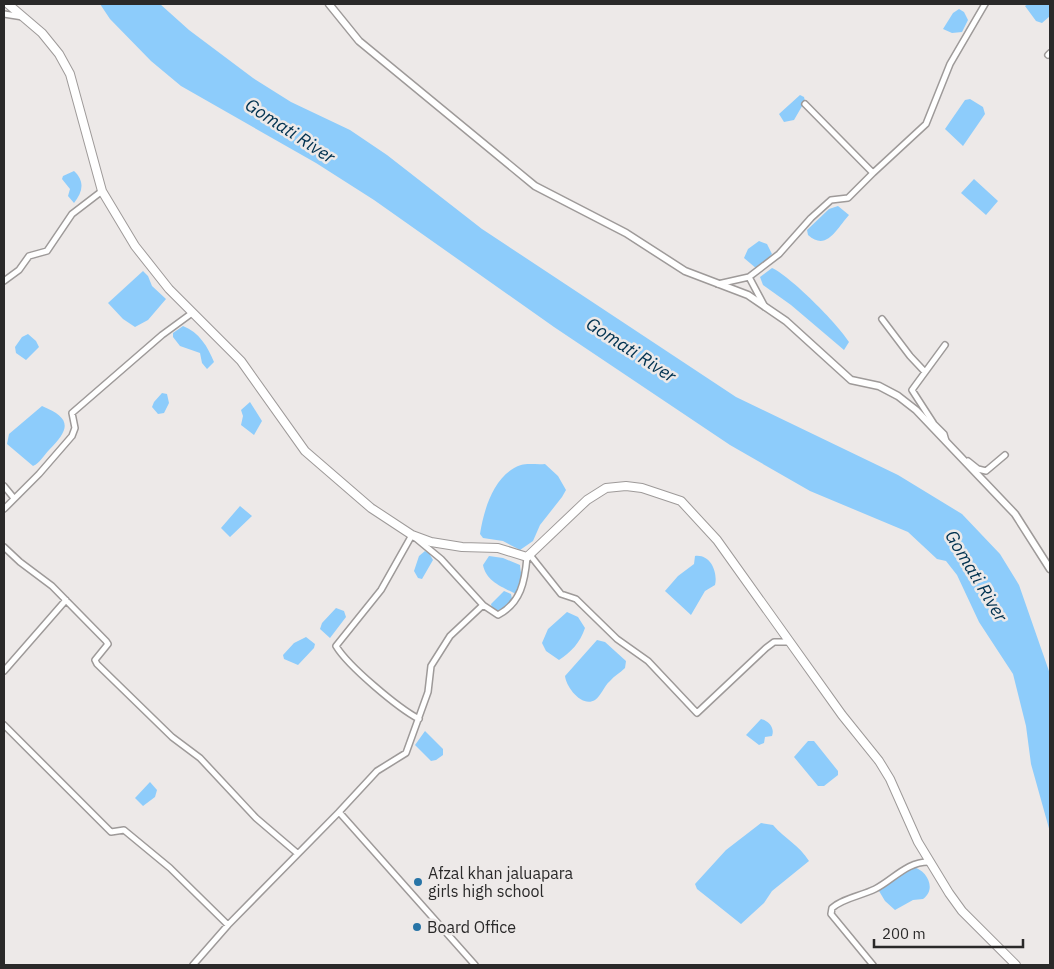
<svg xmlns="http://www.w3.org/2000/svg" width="1054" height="969" font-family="'IBM Plex Sans',sans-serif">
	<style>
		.water { fill: #8dccfb }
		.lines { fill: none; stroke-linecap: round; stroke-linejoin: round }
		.minor-casing { stroke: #9e9a99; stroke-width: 8 }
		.tertiary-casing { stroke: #9e9a99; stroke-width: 9 }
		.secondary-casing { stroke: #9e9a99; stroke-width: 10 }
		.minor { stroke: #fff; stroke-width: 5 }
		.tertiary { stroke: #fff; stroke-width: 6 }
		.secondary { stroke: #fff; stroke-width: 8 }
		.poi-dot { fill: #2774a6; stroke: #ede9e8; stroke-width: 2 }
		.labels { text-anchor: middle; stroke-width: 5; stroke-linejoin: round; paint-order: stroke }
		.poi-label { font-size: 16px; fill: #2a2929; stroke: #ede9e8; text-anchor: start }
		.water-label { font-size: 18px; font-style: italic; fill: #003250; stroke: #ede9e8 }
	</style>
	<rect width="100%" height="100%" fill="#ede9e8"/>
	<!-- water -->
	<path class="water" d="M100,4H160L189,30L253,78L291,102L350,130L387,155L482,229L736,397L898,475L962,514L1000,554L1019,585L1050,674V832L1031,764L1026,726L1013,674L979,622L957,575L946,561L937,559L908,532L810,491L730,445L554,327L374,200L316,163L181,86L151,61L110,19Z
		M1028,4H1050V16L1042,23L1036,21L1025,6Z
		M959,9L964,12L968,20L962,32L952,33L943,29L953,13Z
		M800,95L804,97L805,101L794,120L784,122L779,114Z
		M970,99L983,107L985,114L963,146L945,129L965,100Z
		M74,171C85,181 83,192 74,203L68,196L70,189L62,179L63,176Z
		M974,179L998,201L986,215L961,193Z
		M838,206L849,215C837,228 827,252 808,235L807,230L829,209Z
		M759,241L767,244L772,254L757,269L744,258L748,249Z
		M772,268C789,275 839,325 849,342L844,350L791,305L763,285L760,277Z
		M143,271L148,276L152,286L166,299L148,320L135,327L123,319L108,303Z
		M183,326C199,332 208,347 214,362L207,369L202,363L200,353L180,346L173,337V333Z
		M28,334L36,341L39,347L26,360L16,353L15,347L22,337Z
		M162,393L167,394L169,403L164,413L158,414L152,407L154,402Z
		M250,402L262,421L254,435L241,425L243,416L241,410Z
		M42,406C71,418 71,428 49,450C44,455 40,463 33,466L7,444L9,434Z
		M545,464L558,476L566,490L562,497L540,525L533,541L520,550L503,541L483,538L480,534C484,509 494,474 521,465C528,463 538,465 545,464Z
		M240,506L252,516L230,537L221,528Z
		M425,551L429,553L433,560L422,579L418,578L414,571L419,556Z
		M489,556L503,558L520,565C521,580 527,580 516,594C502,587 486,581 483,565Z
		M695,556C711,554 718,573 715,585L705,591L691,615L665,591L678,576L694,564Z
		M504,591L511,594L512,599L504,610L499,612L492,609L491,604Z
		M336,608L344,611L346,617L330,638L320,629L322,623Z
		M567,612L578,617L585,628C580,643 571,652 559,660L546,651L542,643L548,629Z
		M306,637L315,644L314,648L298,665L284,659L283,655L294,643Z
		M597,640L605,642L626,661L625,668C620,673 614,676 610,681C604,686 601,696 595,700C582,708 566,687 565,676Z
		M761,719C769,721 775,728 772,736L765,737L764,743L759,745L746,735Z
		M425,731L443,749V755L436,760L431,761L415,745Z
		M808,741H814L838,771V775L824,786H818L794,757Z
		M150,782L157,790L155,797L143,806L135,798Z
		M761,823L773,825C785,839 799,845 809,861L772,891L764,903L741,924L697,889L695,884L726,850Z
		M913,867C927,870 937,889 923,899L913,900L895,910L885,901L879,891L882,887Z"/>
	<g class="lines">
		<!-- minor casing -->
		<g class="minor-casing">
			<path id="minor" d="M4,14L23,17
				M1048,55L1050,53
				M873,173L926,124L950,64L985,4
				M4,281L19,270L29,256L47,251L72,214L102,191
				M718,284L749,277
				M765,307L749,277L779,254L811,218L831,200L848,198L873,173L805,104
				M882,319L910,356L925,372
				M945,345L912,390L934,424L944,434L946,441
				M968,461L978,469L986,471L1005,455
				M4,486L13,497
				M4,509L39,474L72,436L75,428L72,413L162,335L192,313
				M4,547L20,562L52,586L106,641L108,644L95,660L97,664L172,737L200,758L256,818L297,853
				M530,555L561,594L576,599L617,639L648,661L697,713L766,648L774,642H789
				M483,605L498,615C521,603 525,581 527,557
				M4,671L66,600
				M4,725L111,832L124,830L170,868L228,925
				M339,812L377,771L406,753L428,692L431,666L450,636L483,605L441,559L412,535L381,590L336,646C348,666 398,708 419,719
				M193,965L228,925L339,812L475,965
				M873,965L831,914L832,908C843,898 861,896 875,889C893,880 907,861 930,862"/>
		</g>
		<!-- tertiary casing -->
		<g class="tertiary-casing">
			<path id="tertiary" d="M329,4L359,41L535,186L626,233L685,271L748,295L786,321L851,380L879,386L898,396L916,410L1015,514L1050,569"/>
		</g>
		<!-- secondary casing -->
		<g class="secondary-casing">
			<path id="secondary" d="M8,4L42,33L59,54L70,74L102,191L135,246L169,289L241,361L305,451L371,508L412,535L431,542L462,547L498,548L527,557L587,500L606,488L626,486L642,488L681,501L717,540L842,715L879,761L890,779L918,842L949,893L962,911L1016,965"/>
		</g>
		<!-- minor -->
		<use href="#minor" class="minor"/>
		<!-- tertiary -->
		<use href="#tertiary" class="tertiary"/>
		<!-- secondary -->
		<use href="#secondary" class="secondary"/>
	</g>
	<!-- markers -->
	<g class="poi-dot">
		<circle cx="418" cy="882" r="5"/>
		<circle cx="417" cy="927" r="5"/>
	</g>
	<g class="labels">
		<!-- poi labels -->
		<g class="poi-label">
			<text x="428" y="879">Afzal khan jaluapara<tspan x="428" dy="18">girls high school</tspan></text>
			<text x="427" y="933">Board Office</text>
		</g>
		<!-- water labels -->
		<g class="water-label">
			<text transform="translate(290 131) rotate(33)" y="6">Gomati River</text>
			<text transform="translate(631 350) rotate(33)" y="6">Gomati River</text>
			<text transform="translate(976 576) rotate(59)" y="6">Gomati River</text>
		</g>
	</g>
	<!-- border -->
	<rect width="1054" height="969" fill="none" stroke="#2a2929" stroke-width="10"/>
	<!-- scale -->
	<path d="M874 939v8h149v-8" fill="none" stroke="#2a2929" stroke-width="2.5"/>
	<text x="882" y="939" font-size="15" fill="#2a2929" stroke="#ede9e8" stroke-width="4" paint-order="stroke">200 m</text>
</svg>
